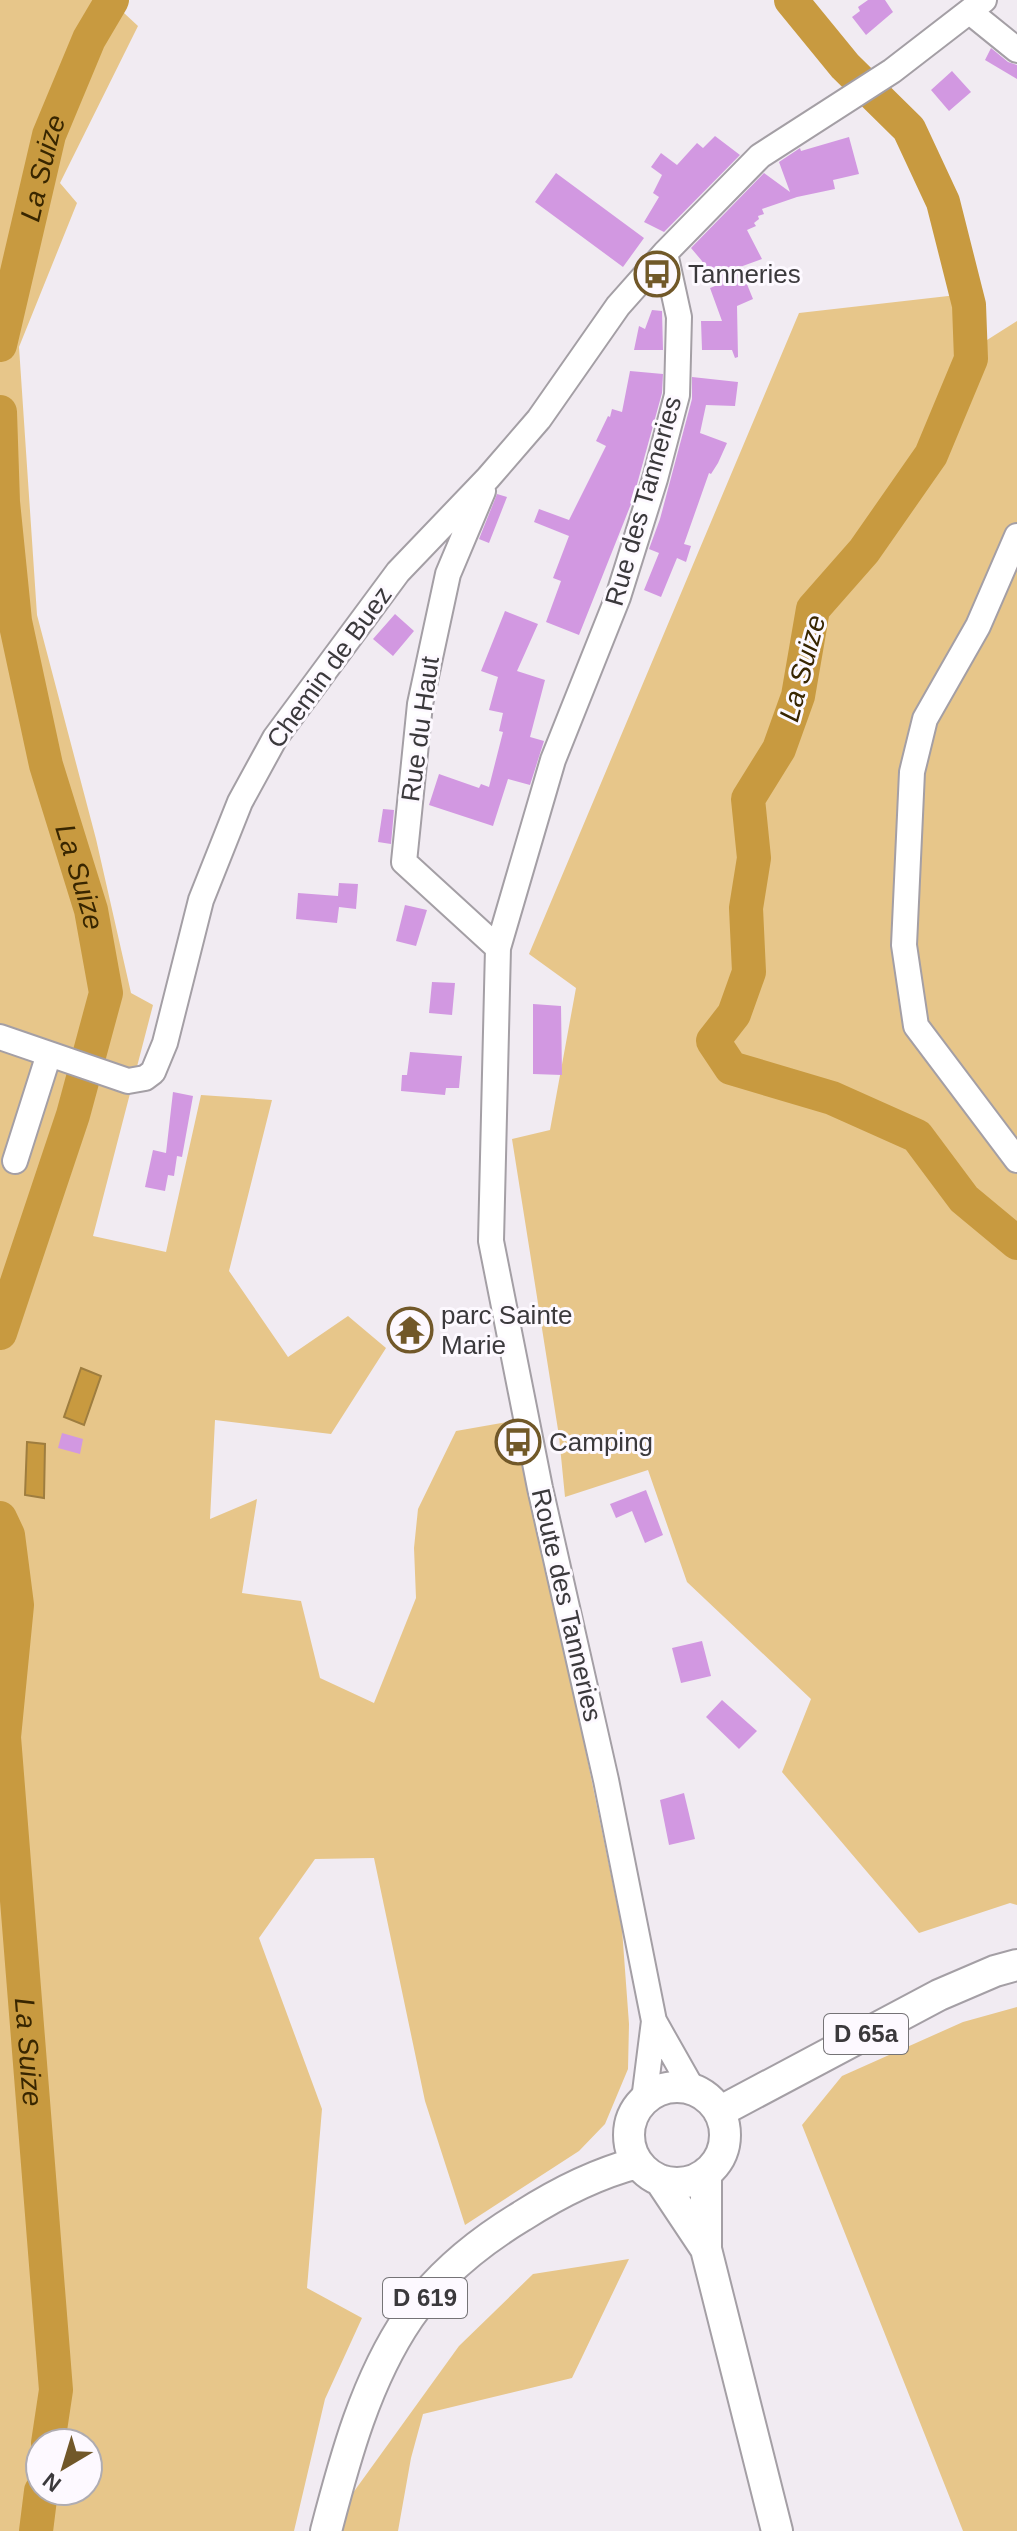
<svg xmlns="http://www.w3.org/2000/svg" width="1017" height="2531" font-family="Helvetica,sans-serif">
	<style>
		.green { fill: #e7c68a; fill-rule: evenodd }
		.water { fill: #c89a40; stroke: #9e7d3f; stroke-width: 2 }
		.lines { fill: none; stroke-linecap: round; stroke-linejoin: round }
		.river { stroke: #c89a40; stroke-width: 34 }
		.building { fill: #d298e1 }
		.minor-casing { stroke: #a49fa5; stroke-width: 28 }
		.major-casing { stroke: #a49fa5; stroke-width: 34 }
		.minor { stroke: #fff; stroke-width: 24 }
		.major { stroke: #fff; stroke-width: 30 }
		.labels { text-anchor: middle; stroke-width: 6; stroke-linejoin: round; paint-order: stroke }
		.shield { fill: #fdf9ff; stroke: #757376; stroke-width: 2 }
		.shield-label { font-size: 24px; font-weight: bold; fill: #3b393c }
		.poi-label { font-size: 26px; fill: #3b393c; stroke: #fdf9ff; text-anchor: start }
		.street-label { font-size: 26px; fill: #3b393c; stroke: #fdf9ff }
		.water-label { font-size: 28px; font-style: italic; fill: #382600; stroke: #fdf9ff }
	</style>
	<rect width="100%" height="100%" fill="#f1ebf2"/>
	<!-- green -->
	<path class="green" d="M0,0H110L138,26L60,183L77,203L19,347L37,615L96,839L131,993L153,1005L93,1236L166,1252L201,1095L272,1100L229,1271L288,1357L348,1316L386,1348L331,1434L215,1420L210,1519L257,1499L242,1593L301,1601L320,1678L374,1703L416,1598L414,1548L418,1509L456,1431L518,1420L622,1929L629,2024L628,2069L605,2124L579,2151L465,2225L425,2101L374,1858L315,1859L259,1938L322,2109L307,2288L362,2318L325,2399L294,2531H0ZM40,2443H88V2491H40Z
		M957,295L965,347H976L1017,321V1905L1010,1903L919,1933L782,1772L811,1699L687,1582L648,1470L565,1497L559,1436L512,1139L550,1130L576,988L529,954L799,313Z
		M1017,2007V2531H963L802,2125L842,2076L963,2022Z
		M629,2259L572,2378L423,2414L411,2458L398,2531H338L350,2497L459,2346L533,2274Z"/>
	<!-- water -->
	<path class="water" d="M81,1368L101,1376L84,1425L64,1417Z
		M27,1442L45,1444L44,1498L25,1495Z"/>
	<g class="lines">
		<!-- river -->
		<g class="river">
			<path d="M791,0L845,66L909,129L943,202L969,305L971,359L931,455L864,551L813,609L798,696L779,749L748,799L754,858L746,908L749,972L734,1014L713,1041L731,1068L832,1098L917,1136L964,1199L1017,1243"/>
			<path id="s1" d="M0,345L49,135L89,39L112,0"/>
			<path id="s2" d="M0,412L3,502L15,621L46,765L91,910L106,993L73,1115L0,1333"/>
			<path id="s3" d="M0,1518L8,1535L17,1605L4,1737L56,2390L48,2443"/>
			<path d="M36,2531L41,2491"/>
		</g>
	</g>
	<!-- building -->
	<path class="building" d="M868,0H885L893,12L866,35L852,17L860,11L858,7Z
		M991,48L1008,62L1017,65V79L985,60Z
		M952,71L971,92L949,111L931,90Z
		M715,136L740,155L664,232L644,222L659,197L653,193L662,175L651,167L661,153L677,165L697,143L703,148Z
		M849,137L859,174L833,180L835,189L797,197L762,209L764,214L758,216L759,219L754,223L756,226L747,230L762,259L740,267L753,299L737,306L738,357L735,358L732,350H702L701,321H722L710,288L715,286L702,261L691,248L764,173L790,192L779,162L800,148L801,151Z
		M556,173L644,238L623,267L535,202Z
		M652,310L662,311L663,350H634L639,326L645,329Z
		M630,371L663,374L662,393L633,499L579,635L546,622L561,581L553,578L569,536L534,522L539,509L569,520L606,446L596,441L608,416L610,417L612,409L622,412Z
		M692,377L738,382L735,406L706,405L700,433L727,443L718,463L711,474L709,473L684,544L691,546L686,562L677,558L661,597L644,590L659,553L649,549L660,519L692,399Z
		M497,494L507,497L489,543L479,539Z
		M505,611L538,624L517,671L545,680L530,737L544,741L530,785L508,779L493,826L429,805L439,774L479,788L481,784L489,787L503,732L499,731L503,713L489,710L498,677L481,671Z
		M395,614L414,631L393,656L373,639Z
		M383,809L394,810L391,844L378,842Z
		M339,883L358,884L356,909L339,907L337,923L296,919L298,893L338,896Z
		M405,905L427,910L416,946L396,941Z
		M432,982L455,983L452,1015L429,1013Z
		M533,1004L561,1006L562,1075L533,1074Z
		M410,1052L462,1056L459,1088H446L445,1095L401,1091L402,1075H407Z
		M173,1092L193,1096L182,1157L177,1156L174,1176L168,1175L165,1191L145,1187L153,1150L166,1153Z
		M62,1433L83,1439L80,1454L58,1448Z
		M646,1490L663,1535L645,1543L632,1511L616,1518L610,1504Z
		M702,1641L711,1676L681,1683L672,1648Z
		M722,1700L757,1731L739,1749L706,1717Z
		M684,1793L695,1839L669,1845L660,1800Z"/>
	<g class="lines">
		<!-- minor casing -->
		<g class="minor-casing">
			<path id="minor" d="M970,12L1017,50
				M665,253L679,317L677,395L655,479L618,597L553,760L498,948L491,1241L540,1488L606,1780L654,2021L693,2090
				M483,491L448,574L420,704L404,862L498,948
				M1017,536L978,626L925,719L912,772L904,945L916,1026L1017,1160
				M0,1037L128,1081L145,1078L153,1072L165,1043L201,900L240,802L275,738L398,572L488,478L539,419L618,306L665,253L760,156L892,71L984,0
				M15,1161L49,1054
				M644,2100L654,2021"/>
		</g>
		<!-- major casing -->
		<g class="major-casing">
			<path id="major" d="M629 2135a48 48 0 1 1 96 0a48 48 0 1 1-96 0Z
				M719,2112L939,1995L995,1971L1017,1965
				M706,2173V2249L777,2531
				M660,2180L706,2249
				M326,2531C345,2458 366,2380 409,2317C438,2275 479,2242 522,2216C558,2193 595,2174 637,2163"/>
		</g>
		<!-- minor -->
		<use href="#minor" class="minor"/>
		<!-- major -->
		<use href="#major" class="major"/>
	</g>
	<!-- icons -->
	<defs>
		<g id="bus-ring" transform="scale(2.3)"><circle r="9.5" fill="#fdf9ff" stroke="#715829" stroke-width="1.5"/><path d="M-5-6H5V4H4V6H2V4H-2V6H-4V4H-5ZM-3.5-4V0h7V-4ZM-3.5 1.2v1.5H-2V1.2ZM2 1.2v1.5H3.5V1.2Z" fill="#715829"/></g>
		<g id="temple-ring" transform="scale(2.3)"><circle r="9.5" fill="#fdf9ff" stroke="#715829" stroke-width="1.5"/><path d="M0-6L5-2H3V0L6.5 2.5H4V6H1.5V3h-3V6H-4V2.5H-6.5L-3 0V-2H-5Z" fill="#715829"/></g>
	</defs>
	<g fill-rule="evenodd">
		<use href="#bus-ring" x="657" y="274"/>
		<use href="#temple-ring" x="410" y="1330"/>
		<use href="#bus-ring" x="518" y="1442"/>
	</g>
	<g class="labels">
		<!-- shield labels -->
		<g class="shield">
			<rect x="824" y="2014" width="84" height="40" rx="6"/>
			<rect x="383" y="2278" width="84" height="40" rx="6"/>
		</g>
		<g class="shield-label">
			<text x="866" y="2042">D 65a</text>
			<text x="425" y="2306">D 619</text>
		</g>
		<!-- poi labels -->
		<g class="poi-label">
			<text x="688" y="283">Tanneries</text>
			<text x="441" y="1324">parc Sainte<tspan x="441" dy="30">Marie</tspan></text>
			<text x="549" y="1451">Camping</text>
		</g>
		<!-- street labels -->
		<g class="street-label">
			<text transform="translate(643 501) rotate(-74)" y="9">Rue des Tanneries</text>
			<text transform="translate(329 667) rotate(-54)" y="9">Chemin de Buez</text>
			<text transform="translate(420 729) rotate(-82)" y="9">Rue du Haut</text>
			<text transform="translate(567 1605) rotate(77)" y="9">Route des Tanneries</text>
		</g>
		<!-- water labels -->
		<g class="water-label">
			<text dy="10" stroke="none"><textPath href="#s1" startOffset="182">La Suize</textPath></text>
			<text transform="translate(802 668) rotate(-75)" y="10">La Suize</text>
			<text dy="10" stroke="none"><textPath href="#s2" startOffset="474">La Suize</textPath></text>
			<text dy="10" stroke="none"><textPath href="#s3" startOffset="538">La Suize</textPath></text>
		</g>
	</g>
	<!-- north arrow -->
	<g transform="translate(64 2467) rotate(218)"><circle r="38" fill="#fdf9ff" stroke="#afacb1" stroke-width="2"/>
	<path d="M0-6L14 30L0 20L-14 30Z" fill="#715829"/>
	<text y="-12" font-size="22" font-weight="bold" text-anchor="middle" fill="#3b393c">N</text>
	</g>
</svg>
